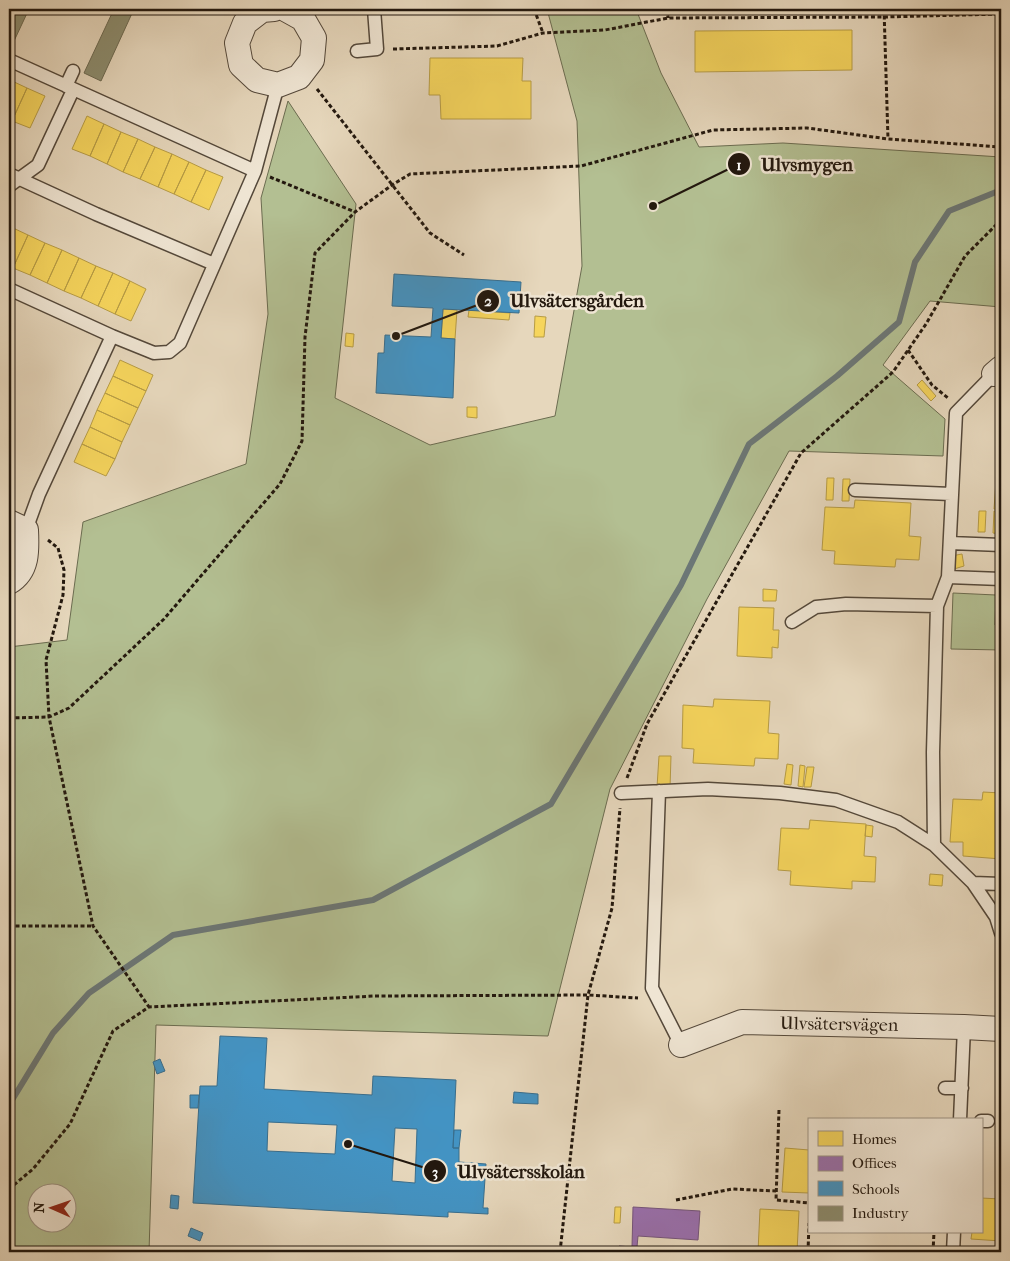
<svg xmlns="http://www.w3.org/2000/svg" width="1010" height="1261" font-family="'IM FELL French Canon',serif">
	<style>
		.green { fill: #b3bf92; stroke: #6b6c50; fill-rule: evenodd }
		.homes { fill: #f6d55c; stroke: #b79c45 }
		.offices { fill: #9970ab; stroke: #76567c }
		.schools { fill: #4393c3; stroke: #396e8d; fill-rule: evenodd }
		.industry { fill: #8c8c6e; stroke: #6c6951 }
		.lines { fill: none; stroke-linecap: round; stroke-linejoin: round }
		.stream { stroke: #6c7776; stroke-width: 6 }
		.service-casing { stroke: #54483a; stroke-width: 15 }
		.minor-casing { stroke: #54483a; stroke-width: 26 }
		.path { stroke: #23180e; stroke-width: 3; stroke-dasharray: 4 2.5; stroke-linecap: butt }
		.service { stroke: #efe5d3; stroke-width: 12 }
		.minor { stroke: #efe5d3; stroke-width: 24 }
		.labels { text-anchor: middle; stroke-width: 5; stroke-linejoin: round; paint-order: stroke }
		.street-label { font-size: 18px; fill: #23180e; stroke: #efe5d3 }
		.leader { fill: none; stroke: #23180e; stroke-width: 2 }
		.callout-dot { fill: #23180e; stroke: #efe5d3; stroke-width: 2 }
		.mark-label { font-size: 15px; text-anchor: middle; font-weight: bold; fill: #fff }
		.callout-label { font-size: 19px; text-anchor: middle; font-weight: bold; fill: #23180e; stroke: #efe5d3; stroke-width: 5; stroke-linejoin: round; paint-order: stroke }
	</style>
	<rect width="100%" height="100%" fill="#e6d7bc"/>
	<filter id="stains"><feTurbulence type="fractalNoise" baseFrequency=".004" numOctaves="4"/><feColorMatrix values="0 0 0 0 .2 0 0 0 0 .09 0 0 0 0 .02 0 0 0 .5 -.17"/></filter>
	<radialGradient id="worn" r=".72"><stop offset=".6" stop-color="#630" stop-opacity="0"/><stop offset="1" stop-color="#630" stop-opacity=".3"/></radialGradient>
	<!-- green -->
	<path class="green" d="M547,9H636L661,73L699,147L783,143L1001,157V307L930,301L883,365L945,419L943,456L789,451L707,599L610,789L548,1036L156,1025L149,1252H9V647L67,640L83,522L246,464L268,314L261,198L288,101L356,204L335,398L430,445L555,416L582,266L577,121ZM38,1194H68V1224H38Z
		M953,593L996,595L995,625L1001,626V650L951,649Z"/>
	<!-- homes -->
	<path class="homes" d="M852,30V70L695,72V31Z
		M430,58H523L522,81H531V119H441L440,95H429Z
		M10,80L27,88L12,121L9,119V84Z
		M27,88L45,96L30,128L12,121Z
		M87,116L104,124L90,156L72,149Z
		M104,124L121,132L107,164L90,156Z
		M121,132L138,139L123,172L107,164Z
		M138,139L155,147L140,179L123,172Z
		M155,147L172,154L158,187L140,179Z
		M172,154L189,162L174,194L158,187Z
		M189,162L206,170L191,202L174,194Z
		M206,170L223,177L209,210L191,202Z
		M11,227L28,235L13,268L9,265V231Z
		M28,235L45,243L30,275L13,268Z
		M45,243L62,250L47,283L30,275Z
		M62,250L79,258L64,291L47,283Z
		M79,258L96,266L81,298L64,291Z
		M96,266L113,273L98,306L81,298Z
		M113,273L130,281L115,314L98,306Z
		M130,281L146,289L131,321L115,314Z
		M443,309L457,310L455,339L441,338Z
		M469,310L510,313L509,320L468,317Z
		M535,316L546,317L544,337H534Z
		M346,333L354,334L353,347L345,346Z
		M120,360L153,375L146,391L113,376Z
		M113,376L146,391L138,408L105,393Z
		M922,380L936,396L931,401L917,385Z
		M105,393L138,408L130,425L97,410Z
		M467,407H477V418L467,417Z
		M97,410L130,425L122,442L90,427Z
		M90,427L122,442L115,459L82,444Z
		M82,444L115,459L106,476L74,462Z
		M997,467H1001V510L994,509Z
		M827,478H834L833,500H826Z
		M843,479H850L849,501H842Z
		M855,500L911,503L909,536L921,537L919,560L896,559L895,567L834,564L835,551L822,550L825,507L854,508Z
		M979,511H986L985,532H978Z
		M994,511L1001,512L1000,534L993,533Z
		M962,554L964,566L954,569L951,556Z
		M763,589L777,590L776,601H763Z
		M739,607L774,608L773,630H779L778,648L772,647V658L737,656Z
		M714,699L770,701L768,733L779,734L778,759L755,758L754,766L693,763L694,749L682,748L683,705L713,707Z
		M659,756H671L670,788L657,787Z
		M787,764L793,765L791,785L784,784Z
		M800,765L805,766L803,787L798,786Z
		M807,767H814L811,787H804Z
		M983,792L1001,793V859L963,856V842H950L953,799L982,800Z
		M810,820L866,824L864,856L876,857L875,882L852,881V889L790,885L791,871L778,870L781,828L809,829Z
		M866,825L873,826L872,837L865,836Z
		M930,874L943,875L942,886L929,885Z
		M785,1148L809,1150V1193L782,1192Z
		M981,1198L1001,1199V1241L971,1239L972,1232H981Z
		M615,1207H621L620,1223H614Z
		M760,1209L799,1211L797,1252H758Z"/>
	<!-- offices -->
	<path class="offices" d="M633,1207L700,1211L698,1240L638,1236L637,1247L648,1248V1252H619V1246L632,1247Z"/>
	<!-- schools -->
	<path class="schools" d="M394,274L521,282L519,313L443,309L441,338L455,339L453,398L376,393L378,353H384L385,335L431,337L433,308L392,306Z
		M220,1036L267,1038L264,1089L372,1095L373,1076L456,1080L453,1148H459V1162L486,1164L483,1208H488V1214L448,1212V1217L193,1203L200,1086H217ZM268,1122L337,1125L335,1154L267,1151ZM395,1128L417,1129L415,1183L392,1181Z
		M160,1059L165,1071L157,1074L153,1062Z
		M514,1092L538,1094V1104L513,1103Z
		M190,1095H199L198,1108H190Z
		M454,1130H461L459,1148H453Z
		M171,1195L179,1196L178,1209L170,1208Z
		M191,1228L203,1233L200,1241L188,1236Z"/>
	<!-- industry -->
	<path class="industry" d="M9,9H29L14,41L9,39Z
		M114,9H134L101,81L84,73Z"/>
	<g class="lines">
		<!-- stream -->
		<path class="stream" d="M9,1105L53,1033L89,993L173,935L373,900L551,804L681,585L749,444L837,376L899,322L915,262L949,211L1001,190"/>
		<!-- service casing -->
		<g class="service-casing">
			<path id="service" d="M357,51L377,49L374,9
				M9,60L255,171L180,343L169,352L154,353L112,336L39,494L26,530
				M66,86L73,71
				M255,171L278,85
				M9,174L96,214L214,264
				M9,186L38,165L73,90
				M9,289L112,336
				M855,490L951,494
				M950,543L1001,545
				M948,577L1001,579
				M792,622L816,607L846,604L937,606
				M659,791L652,988L681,1045
				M621,793L708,789L780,793L836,800L898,822L934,845L973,883L996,917L1001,933
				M934,845L933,752L937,606L948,577L956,413L994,374
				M973,883L1001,884
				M945,1088H962
				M960,1120L964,1027
				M981,1121H988
				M953,1252L954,1232"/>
		</g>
		<!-- minor casing -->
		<g class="minor-casing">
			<path id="minor" d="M274,9L262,10L245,23L237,43L241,65L257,80L278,85L299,77L312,60L314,38L303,19L285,9
				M994,374L1001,368
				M9,522L26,530C27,550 28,571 9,582
				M681,1045L742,1022L964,1027L1001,1029"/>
		</g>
		<!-- path -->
		<path class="path" d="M534,9L543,33
			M667,9L668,18
			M884,9L888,139
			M393,49L497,46L543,33L605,30L668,18L884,17L1001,14
			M317,89L430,233L464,255
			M270,177L355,212
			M908,350L932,385L948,398
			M48,540L58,548L64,570L63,595L46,660L49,717L93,926L149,1007
			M9,718L49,717L69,708L164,619L280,484L302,441L305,337L315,253L355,212L392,185L410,174L581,166L713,130L807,128L888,139L1001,147
			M627,778L647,724L801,453L893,372L926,324L965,256L1001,220
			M9,926H93
			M779,1110L776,1200L809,1203
			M9,1189L33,1169L70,1124L113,1031L149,1007L375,996L588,995L638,998
			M676,1200L732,1189L776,1191
			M560,1252L588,995L612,908L620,808
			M808,1252L809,1223
			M933,1252L934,1232"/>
		<!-- service -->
		<use href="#service" class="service"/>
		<!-- minor -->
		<use href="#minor" class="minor"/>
	</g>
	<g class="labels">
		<!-- street labels -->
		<g class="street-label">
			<text transform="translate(839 1024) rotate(1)" y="6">Ulvsätersvägen</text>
		</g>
	</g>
	<!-- callouts -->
	<path class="leader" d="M653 206L739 164M396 336L488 301M348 1144L435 1171"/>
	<g class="callout-dot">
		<circle cx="653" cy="206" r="5"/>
		<circle cx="396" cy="336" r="5"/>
		<circle cx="348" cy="1144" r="5"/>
		<circle cx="739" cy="164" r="12"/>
		<circle cx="488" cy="301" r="12"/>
		<circle cx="435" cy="1171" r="12"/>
	</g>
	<g class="mark-label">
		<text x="739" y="170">1</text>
		<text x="488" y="306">2</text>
		<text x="435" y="1177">3</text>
	</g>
	<g class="callout-label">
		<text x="807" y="171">Ulvsmygen</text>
		<text x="577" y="307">Ulvsätersgården</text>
		<text x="521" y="1178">Ulvsätersskolan</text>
	</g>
	<!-- margin -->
	<rect width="1010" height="1261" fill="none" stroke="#e6d7bc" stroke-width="30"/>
	<rect x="10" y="10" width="990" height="1241" fill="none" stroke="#23180e" stroke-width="2.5"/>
	<rect x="15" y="15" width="980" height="1231" fill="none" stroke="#23180e"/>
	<!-- legend -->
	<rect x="808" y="1118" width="175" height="115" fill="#efe5d3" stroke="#9d9384"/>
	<rect x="818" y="1131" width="25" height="15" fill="#f6d55c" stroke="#9d9384"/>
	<text x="852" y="1144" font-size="15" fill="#23180e">Homes</text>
	<rect x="818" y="1156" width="25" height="15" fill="#9970ab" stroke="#9d9384"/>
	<text x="852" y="1168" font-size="15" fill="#23180e">Offices</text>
	<rect x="818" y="1181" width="25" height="15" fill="#4393c3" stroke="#9d9384"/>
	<text x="852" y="1194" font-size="15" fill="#23180e">Schools</text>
	<rect x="818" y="1206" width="25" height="15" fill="#8c8c6e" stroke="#9d9384"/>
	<text x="852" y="1218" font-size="15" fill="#23180e">Industry</text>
	<!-- north arrow -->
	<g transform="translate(52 1208) rotate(272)"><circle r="24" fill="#efe5d3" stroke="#9d9384"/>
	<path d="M0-4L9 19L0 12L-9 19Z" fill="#8f2418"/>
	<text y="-8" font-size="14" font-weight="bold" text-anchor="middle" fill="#23180e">N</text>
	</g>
	<rect width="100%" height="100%" filter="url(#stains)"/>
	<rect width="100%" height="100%" fill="url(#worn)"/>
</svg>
